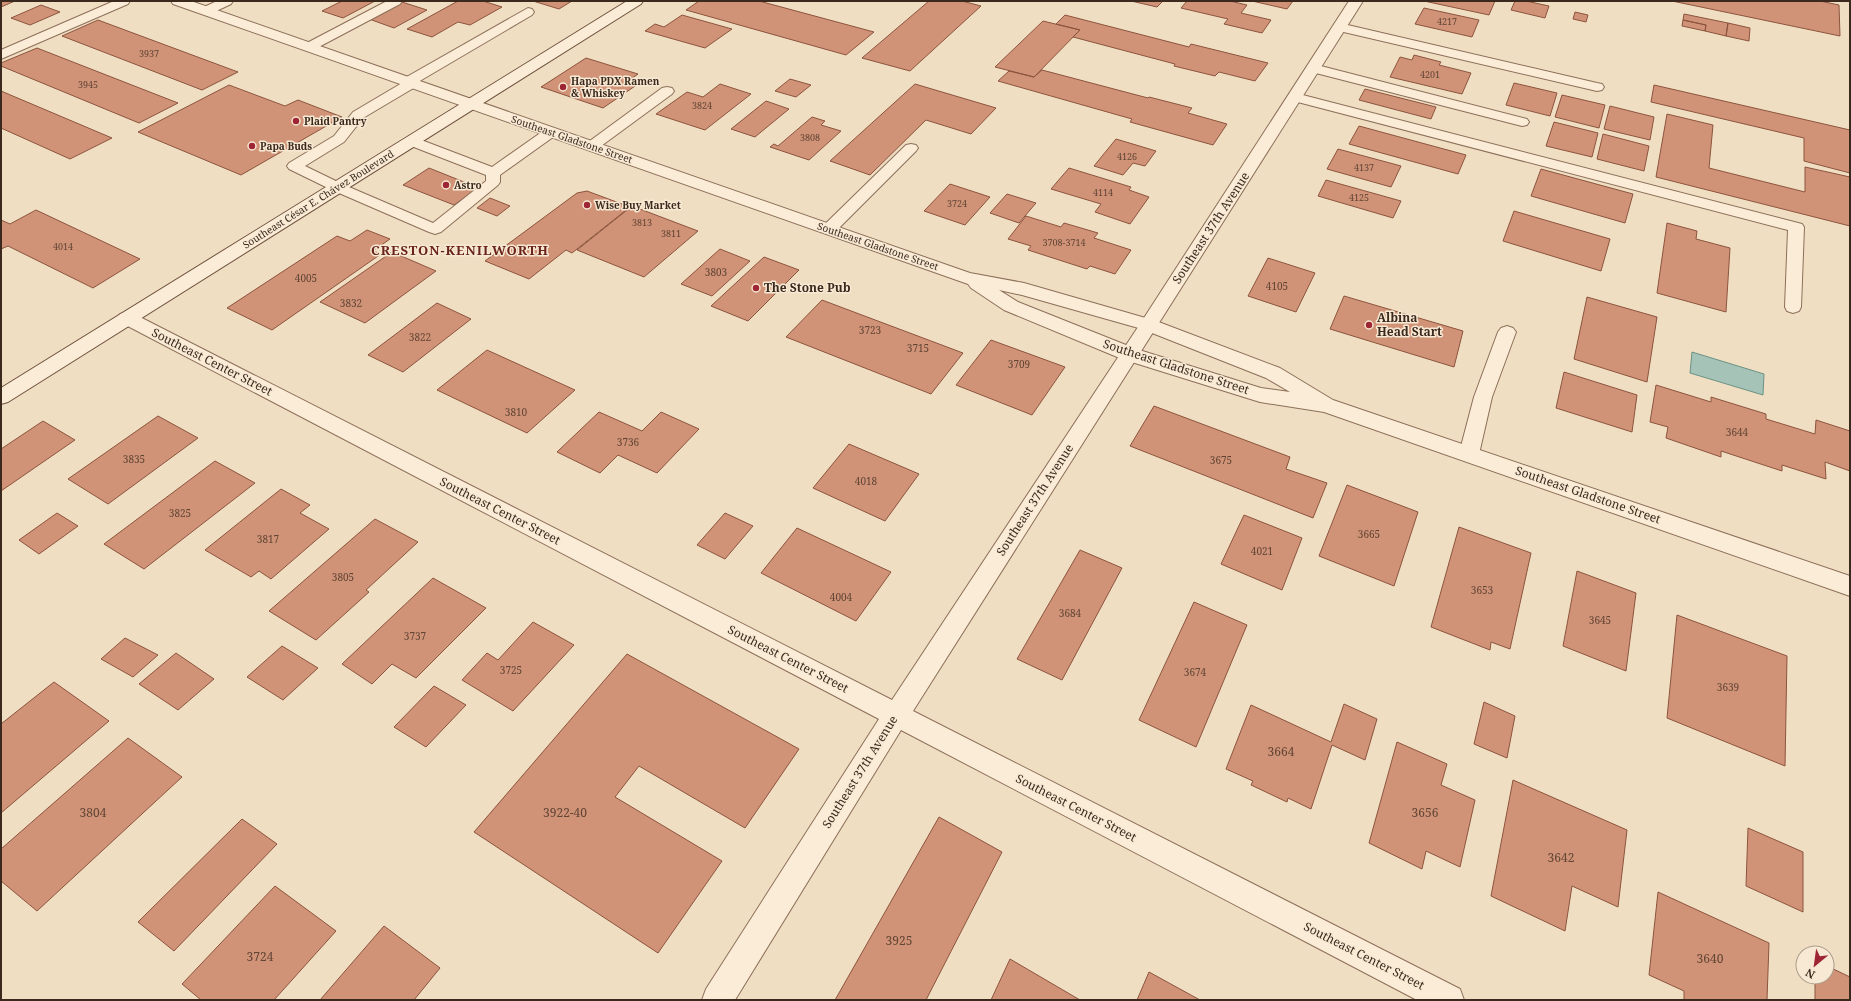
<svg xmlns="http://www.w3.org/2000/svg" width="1851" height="1001" font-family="'Noto Serif',serif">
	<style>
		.water { fill: #a5c3b7; stroke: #6b9284 }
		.building { fill: #d09377; stroke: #8c543d }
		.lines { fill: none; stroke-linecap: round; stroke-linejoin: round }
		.service-casing { stroke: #8c6f59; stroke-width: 2 }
		.minor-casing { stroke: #8c6f59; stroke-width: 2 }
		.tertiary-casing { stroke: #8c6f59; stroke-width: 2 }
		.secondary-casing { stroke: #6e503c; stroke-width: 2 }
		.service { fill: #fbecd7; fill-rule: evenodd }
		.minor { fill: #fbecd7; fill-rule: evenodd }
		.tertiary { fill: #fbecd7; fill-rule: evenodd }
		.secondary { fill: #fbecd7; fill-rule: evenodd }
		.poi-dot { fill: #9e2533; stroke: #f7e9d3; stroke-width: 1.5 }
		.labels { text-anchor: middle; stroke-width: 3; stroke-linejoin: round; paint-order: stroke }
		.far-number-label { font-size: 9px; fill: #604434 }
		.far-poi-label { font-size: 10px; font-weight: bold; fill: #3b291e; stroke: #f7e9d3; text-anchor: start }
		.far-street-label { font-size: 10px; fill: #3b291e; stroke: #f7e9d3 }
		.number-label { font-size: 10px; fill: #604434 }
		.street-label { font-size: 12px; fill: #3b291e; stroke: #f7e9d3 }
		.poi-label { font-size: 12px; font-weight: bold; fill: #3b291e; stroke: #f7e9d3; text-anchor: start }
		.near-number-label { font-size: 12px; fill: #604434 }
		.far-district-label { font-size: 13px; font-weight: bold; letter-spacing: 1px; fill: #6a231b; stroke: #f7e9d3 }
	</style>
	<rect width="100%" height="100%" fill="#f0dec3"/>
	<!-- water -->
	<path class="water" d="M1692,352L1764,374L1763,395L1690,373Z"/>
	<!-- building -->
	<path class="building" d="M1,1H15L1,7Z
		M342,1H375L343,18L322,11Z
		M458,1H483L502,7L470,25L458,22L432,37L407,29Z
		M533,1H572L559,9Z
		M699,1H759L874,32L846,55L686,10Z
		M929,1H962L981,6L910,71L862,58Z
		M1131,1H1163L1157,7Z
		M1187,1H1230L1247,5L1241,13L1271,20L1262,33L1224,24L1228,19L1181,8Z
		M1252,1H1293L1287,9Z
		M1424,1H1495L1489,15Z
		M1515,1H1526L1549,6L1545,18L1511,10Z
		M1672,1H1820L1839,5L1840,36Z
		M402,2L427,10L394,28L369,19Z
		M41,5L60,12L30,25L11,18Z
		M1424,8L1479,20L1472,37L1415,24Z
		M1575,12L1588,15L1586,22L1573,19Z
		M1684,14L1728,23L1726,36L1705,31L1706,25L1683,20Z
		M682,15L732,29L705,48L645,31L655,24L664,27Z
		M1065,15L1189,47L1191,44L1268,63L1255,81L1219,72L1215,76L1174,66L1175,64L1073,37L1080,30L1056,24Z
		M98,20L238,72L202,90L62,36Z
		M1683,20L1706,25L1705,31L1682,26Z
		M1043,21L1080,30L1034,77L995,67Z
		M1728,23L1750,28L1749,41L1726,36Z
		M37,48L178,103L139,123L1,66V63Z
		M1414,55L1441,62L1439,65L1471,73L1462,94L1390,77L1400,57L1412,60Z
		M586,58L638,74L628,81L638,84L603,108L541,87Z
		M1042,70L1148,98L1149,97L1192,108L1188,113L1227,124L1213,145L1130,122L1132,119L998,81L1009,71L1034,77Z
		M790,79L811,85L796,97L775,91Z
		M1514,83L1557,93L1550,116L1506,105Z
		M720,84L751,94L705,130L656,114L687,92L703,97Z
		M915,84L996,108L971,134L926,120L870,175L830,161Z
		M229,85L285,106L298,100L342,117L241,175L138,132Z
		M1654,85L1850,130V173L1804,161V138L1651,102Z
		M1365,89L1436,107L1431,119L1359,100Z
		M1,91L112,138L70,159L1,128Z
		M1562,95L1605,105L1599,128L1555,117Z
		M766,101L789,109L755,137L731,129Z
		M1610,106L1654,117L1650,140L1604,129Z
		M1667,114L1713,125L1709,168L1805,192V167L1850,177V226L1656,177Z
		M812,117L825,121L821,125L841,131L809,160L770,147L774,144L778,146Z
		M1554,122L1598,133L1592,157L1546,146Z
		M1359,126L1466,155L1458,174L1349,144Z
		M1603,134L1649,146L1644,171L1597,159Z
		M1116,139L1156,151L1145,166L1133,163L1123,175L1094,166Z
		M1338,149L1401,166L1391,187L1327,169Z
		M429,168L479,188L454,205L403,185Z
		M1069,168L1131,187L1129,190L1149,197L1130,224L1095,212L1101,204L1051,189Z
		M1541,169L1633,194L1625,223L1531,196Z
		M1326,180L1401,201L1393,218L1318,196Z
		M950,184L990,197L965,225L924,211Z
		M587,191L630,207L572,253L566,250L529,279L485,261L577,193Z
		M1007,194L1036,203L1019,223L990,213Z
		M490,198L510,206L497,216L477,208Z
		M632,206L698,231L644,277L577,250Z
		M36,210L140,259L93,288L8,246L1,249V220L10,224Z
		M1514,211L1610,239L1601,271L1503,241Z
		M1026,216L1061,227L1064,223L1098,233L1094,238L1131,250L1115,274L1090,266L1087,269L1028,250L1031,246L1008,239Z
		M1667,223L1697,231L1696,239L1730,248L1726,312L1657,293Z
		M367,230L390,239L373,251L381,254L272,330L227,308L337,236L350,241Z
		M720,249L750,261L712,296L681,284Z
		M392,252L436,271L365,323L320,302Z
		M764,257L799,270L748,321L711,306Z
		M1268,258L1315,273L1296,312L1248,296Z
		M1344,296L1463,331L1454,367L1330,329Z
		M1587,297L1657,317L1647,382L1574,359Z
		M822,300L963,353L931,394L786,337Z
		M437,303L471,319L403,372L368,355Z
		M991,340L1065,367L1032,415L956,385Z
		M487,350L575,390L527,433L437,390Z
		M1564,372L1637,395L1632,432L1556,408Z
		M1656,385L1711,402V397L1766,414V419L1815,434L1816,420L1850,431V471L1825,462L1826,479L1782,465V471L1721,451V457L1666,438L1668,427L1650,422Z
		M1154,406L1290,457L1286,469L1327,483L1313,518L1130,446Z
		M599,412L642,431L661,412L699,429L657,473L618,455L600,473L557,452Z
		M158,416L198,438L108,504L68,479Z
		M43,421L75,440L1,491V449Z
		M849,444L919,474L885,521L813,488Z
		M215,461L255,483L144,569L104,544Z
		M1347,485L1418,512L1394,586L1319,556Z
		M281,489L310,505L300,513L329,529L271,579L259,571L251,577L205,550Z
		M57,513L78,526L39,554L19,540Z
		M725,513L753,526L725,559L697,545Z
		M1244,515L1302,538L1282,590L1221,564Z
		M375,519L418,542L366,590L369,592L316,640L269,611Z
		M1459,527L1531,553L1510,649L1491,642L1490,650L1431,627Z
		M797,528L891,572L856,621L761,573Z
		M1080,550L1122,568L1062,680L1017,659Z
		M1577,571L1636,593L1626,671L1563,646Z
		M433,578L486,608L416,678L392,664L372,684L342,664Z
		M1194,602L1247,625L1196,747L1139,720Z
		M1677,615L1787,656L1785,766L1667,718Z
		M533,622L574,645L513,711L462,680L487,653L498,660Z
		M125,638L158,655L133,677L101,659Z
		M282,646L318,668L283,700L247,677Z
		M176,653L214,679L178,710L139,684Z
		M627,654L799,749L745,828L639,766L615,797L722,861L658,953L474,832Z
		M54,682L109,721L1,813V724Z
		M434,686L466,705L426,747L394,727Z
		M1484,702L1515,716L1507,758L1474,744Z
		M1344,704L1377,719L1365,760L1332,745L1311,809L1288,798L1287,802L1251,785L1253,781L1226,769L1251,705L1331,742Z
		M128,738L182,777L37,911L1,881V849Z
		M1397,742L1447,764L1441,785L1475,800L1460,867L1426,851L1422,869L1369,843Z
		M1513,780L1627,830L1618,907L1572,886L1565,931L1491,896Z
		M939,817L1002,852L926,1000H835Z
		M242,819L277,844L174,951L138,922Z
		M1748,828L1803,852V912L1746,886Z
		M275,886L336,931L274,1000H201L182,984Z
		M1658,892L1769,943L1767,1000H1684V991L1649,975Z
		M384,926L440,968L414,1000H320Z
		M1010,959L1080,1000H991Z
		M1827,966L1850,977V1000H1815V977H1827Z
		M1149,972L1200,1000H1137Z"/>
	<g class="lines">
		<!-- service casing -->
		<g class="service-casing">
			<path id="service" d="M114,1H130L128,4L1,59V50Z
				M217,1H233L231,4L210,14H202L200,11L202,8Z
				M387,1H402L400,4L313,50H305L303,47L305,44Z
				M528,8L532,9L534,12L532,15L418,82L417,86L363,118L344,142L305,166L342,184L433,223L486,181V175L406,144L404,141L406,138H416L492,167L546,129H556L558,132L556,135L500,175V182L498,185L441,232L435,234L429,232L332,190L289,169L287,166L289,163L334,136L353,112L402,83L403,79Z
				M1339,23L1597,83L1602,84L1604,87L1602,90L1597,91L1335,30L1333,27L1335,24Z
				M1313,64L1527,119L1529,122L1527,125L1522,126L1308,71L1307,68L1308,65Z
				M667,87L672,88L674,91L672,94L597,149H587L585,146L587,143L662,88Z
				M1295,93L1802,224L1804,227L1801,307L1799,311L1793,313L1787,311L1785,307L1788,230L1290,100L1288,97L1290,94Z
				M911,144L916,145L918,148L916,151L835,232L829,234L823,232L821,229L823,226L906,145Z
				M1507,326L1513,328L1516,332L1492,397L1479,454L1476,459L1469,461L1462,459L1459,454L1474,397L1498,332L1501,328Z"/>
		</g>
		<!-- minor casing -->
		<g class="minor-casing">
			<path id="minor" d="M1349,1H1363L913,711L1460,989L1464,1000H1417L901,730L735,1000H702L706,989L879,719L120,322L118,318L120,314L127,312L134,314L892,700L1142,321Z"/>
		</g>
		<!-- tertiary casing -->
		<g class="tertiary-casing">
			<path id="tertiary" d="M171,1H191L970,273L1024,283L1156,321L1280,368L1333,400L1850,576V596L1324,412L1260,402L1122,359L1004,310L971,288L968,284L173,4ZM999,290L1022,295L1142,329L1266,378L1290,392L1261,388L1136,349L1018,302Z"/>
		</g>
		<!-- secondary casing -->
		<g class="secondary-casing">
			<path id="secondary" d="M627,1H643L641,4L8,402L1,404V388Z"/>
		</g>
		<!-- service -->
		<use href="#service" class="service"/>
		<!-- minor -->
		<use href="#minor" class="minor"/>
		<!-- tertiary -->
		<use href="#tertiary" class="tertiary"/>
		<!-- secondary -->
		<use href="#secondary" class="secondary"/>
	</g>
	<!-- markers -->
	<g class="poi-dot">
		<circle cx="563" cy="87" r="4"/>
		<circle cx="296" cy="121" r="4"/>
		<circle cx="252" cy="146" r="4"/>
		<circle cx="446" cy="185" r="4"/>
		<circle cx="587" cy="205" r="4"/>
		<circle cx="756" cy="288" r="4"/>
		<circle cx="1369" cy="325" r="4"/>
	</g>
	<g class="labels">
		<!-- far-number labels -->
		<g class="far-number-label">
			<text x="1447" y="25">4217</text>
			<text x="149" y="57">3937</text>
			<text x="1430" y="78">4201</text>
			<text x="88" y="88">3945</text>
			<text x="702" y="109">3824</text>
			<text x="810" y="141">3808</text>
			<text x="1127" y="160">4126</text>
			<text x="1364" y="171">4137</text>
			<text x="1103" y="196">4114</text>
			<text x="1359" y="201">4125</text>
			<text x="957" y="207">3724</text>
			<text x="642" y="226">3813</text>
			<text x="671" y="237">3811</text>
			<text x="1064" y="246">3708-3714</text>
			<text x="63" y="250">4014</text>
		</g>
		<!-- far-poi labels -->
		<g class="far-poi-label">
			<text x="571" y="85">Hapa PDX Ramen<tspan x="571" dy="12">&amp; Whiskey</tspan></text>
			<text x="304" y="125">Plaid Pantry</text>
			<text x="260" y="150">Papa Buds</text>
			<text x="454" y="189">Astro</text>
			<text x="595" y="209">Wise Buy Market</text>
		</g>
		<!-- far-street labels -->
		<g class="far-street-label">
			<text transform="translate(572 139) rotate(19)" y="4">Southeast Gladstone Street</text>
			<text transform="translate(318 199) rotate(-32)" y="4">Southeast César E. Chávez Boulevard</text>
			<text transform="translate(878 246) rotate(19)" y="4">Southeast Gladstone Street</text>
		</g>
		<!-- number labels -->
		<g class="number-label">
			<text x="716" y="276">3803</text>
			<text x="306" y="282">4005</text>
			<text x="1277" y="290">4105</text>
			<text x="351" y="307">3832</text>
			<text x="870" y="334">3723</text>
			<text x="420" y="341">3822</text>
			<text x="918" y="352">3715</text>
			<text x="1019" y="368">3709</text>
			<text x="516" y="416">3810</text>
			<text x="1737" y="436">3644</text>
			<text x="628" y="446">3736</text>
			<text x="134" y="463">3835</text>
			<text x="1221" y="464">3675</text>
			<text x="866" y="485">4018</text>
			<text x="180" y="517">3825</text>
			<text x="1369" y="538">3665</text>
			<text x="268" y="543">3817</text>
			<text x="1262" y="555">4021</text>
			<text x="343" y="581">3805</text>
			<text x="1482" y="594">3653</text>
			<text x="841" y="601">4004</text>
			<text x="1070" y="617">3684</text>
			<text x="1600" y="624">3645</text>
			<text x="415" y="640">3737</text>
			<text x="511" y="674">3725</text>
			<text x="1195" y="676">3674</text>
			<text x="1728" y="691">3639</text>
		</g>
		<!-- street labels -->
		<g class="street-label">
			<text transform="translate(1211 228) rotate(-57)" y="4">Southeast 37th Avenue</text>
			<text transform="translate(212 362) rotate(27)" y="4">Southeast Center Street</text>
			<text transform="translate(1176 367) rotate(18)" y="4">Southeast Gladstone Street</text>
			<text transform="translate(1588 495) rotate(19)" y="4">Southeast Gladstone Street</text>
			<text transform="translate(1035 500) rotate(-57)" y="4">Southeast 37th Avenue</text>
			<text transform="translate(500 511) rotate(27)" y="4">Southeast Center Street</text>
			<text transform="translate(788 659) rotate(27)" y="4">Southeast Center Street</text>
			<text transform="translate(860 772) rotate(-58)" y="4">Southeast 37th Avenue</text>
			<text transform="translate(1076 808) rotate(27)" y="4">Southeast Center Street</text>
			<text transform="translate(1364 956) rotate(27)" y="4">Southeast Center Street</text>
		</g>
		<!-- poi labels -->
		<g class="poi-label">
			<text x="764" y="292">The Stone Pub</text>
			<text x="1377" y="322">Albina<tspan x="1377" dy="14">Head Start</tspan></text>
		</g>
		<!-- near-number labels -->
		<g class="near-number-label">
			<text x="1281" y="756">3664</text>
			<text x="93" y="817">3804</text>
			<text x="565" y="817">3922-40</text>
			<text x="1425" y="817">3656</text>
			<text x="1561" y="862">3642</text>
			<text x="899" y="945">3925</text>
			<text x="260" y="961">3724</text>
			<text x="1710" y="963">3640</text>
		</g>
		<!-- far-district labels -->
		<g class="far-district-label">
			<text x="460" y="255">CRESTON-KENILWORTH</text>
		</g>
	</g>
	<!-- border -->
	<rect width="1851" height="1001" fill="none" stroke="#3b291e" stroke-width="4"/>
	<!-- north arrow -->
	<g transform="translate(1815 965) rotate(209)"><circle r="19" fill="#f7e9d3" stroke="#ac9c8b"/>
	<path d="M0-3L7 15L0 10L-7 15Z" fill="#9e2533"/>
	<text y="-6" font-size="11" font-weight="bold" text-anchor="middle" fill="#3b291e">N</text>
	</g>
</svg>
